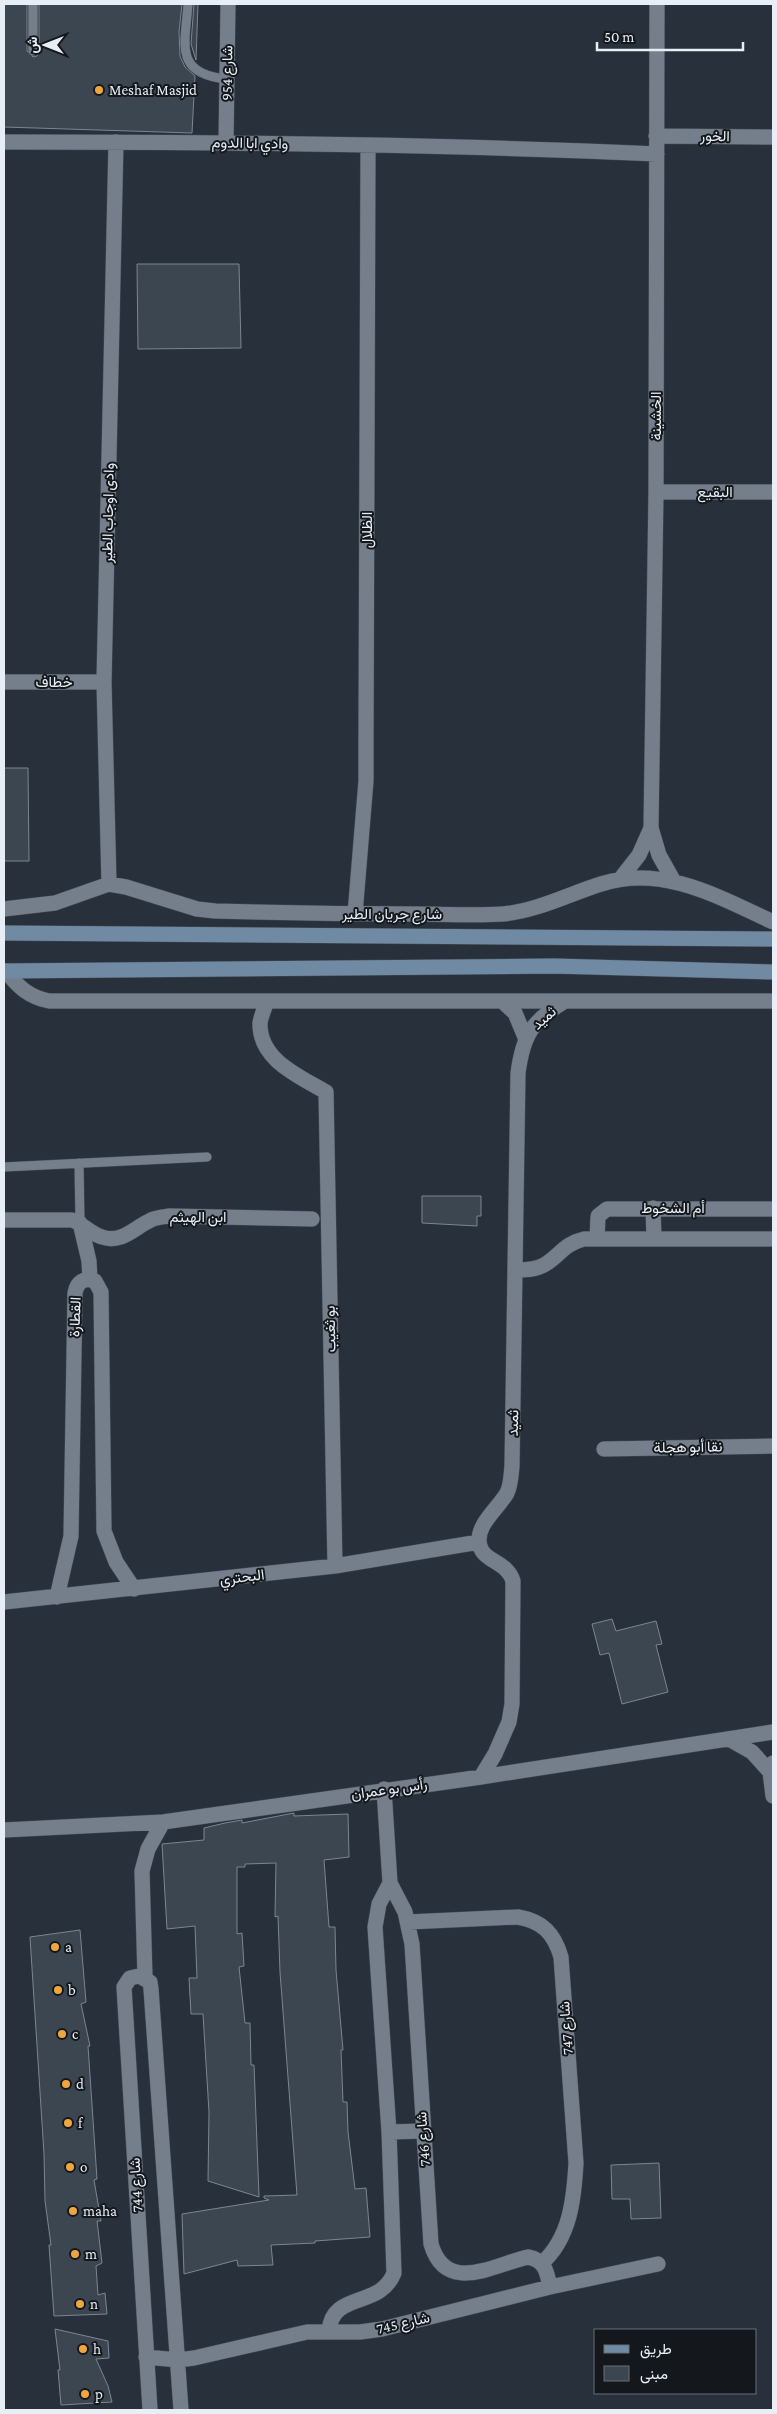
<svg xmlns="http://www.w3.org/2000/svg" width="777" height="2414" font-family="'Crimson Pro',Vazirmatn,serif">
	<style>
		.building { fill: #3c4651; stroke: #7b8693 }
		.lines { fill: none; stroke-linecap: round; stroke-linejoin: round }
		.lane-casing { stroke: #444c55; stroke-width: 10 }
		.street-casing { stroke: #444c55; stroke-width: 16 }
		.secondary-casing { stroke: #444c55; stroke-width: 16 }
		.lane { stroke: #747f8b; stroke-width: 9 }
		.street { stroke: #747f8b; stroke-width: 15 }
		.secondary { stroke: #718aa4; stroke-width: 15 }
		.poi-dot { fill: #f0a63f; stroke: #14181d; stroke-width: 2 }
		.labels { text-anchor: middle; stroke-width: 4; stroke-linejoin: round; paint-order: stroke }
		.street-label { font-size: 15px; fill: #e8eef5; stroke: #14181d }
		.poi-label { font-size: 15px; fill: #e8eef5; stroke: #14181d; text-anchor: start }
	</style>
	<rect width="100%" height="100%" fill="#28313b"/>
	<!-- building -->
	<path class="building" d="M4,4H27V51L33,57L37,56L39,51V4H182L179,32L180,56L185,67L195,76L192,133L4,127Z
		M194,4H198L196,60L191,44Z
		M137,264H239L241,348L138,349Z
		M4,768H28L29,861H4Z
		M422,1196H481V1216H477V1226L422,1223Z
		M612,1619L616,1631L656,1621L662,1644L656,1645L668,1692L622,1704L609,1653L600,1655L592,1624Z
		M294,1813V1816L348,1814L349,1857L324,1860L329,1927H335L336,1970L343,2050H341L343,2102H347L348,2132L355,2189L366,2188L370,2237L315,2241V2243L271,2245L273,2265L238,2266L237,2260L184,2274L182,2214L269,2200L264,2198V2196L297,2195L280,1972L278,1916L275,1917L276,1863L245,1864V1867H237V1934L242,1933L244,1966L239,1967L245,2023H250L251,2065H254L259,2197L208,2181L209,2112L203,2014H191L189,1978H197L195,1926L167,1929L162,1844L204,1840V1828L225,1823L242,1820V1823Z
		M80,1930L86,2002L81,2004L90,2046H88L97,2179L94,2180L101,2221H97L102,2263L96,2266L98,2295L105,2293L107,2314L54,2316L49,2245H51L45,2201L44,2154L30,1937Z
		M659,2163L661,2218L631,2219L630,2199H612L611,2165Z
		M55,2329L108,2341L109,2358L96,2359L108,2386L112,2402L61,2405L58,2370H60Z"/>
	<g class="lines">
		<!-- lane casing -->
		<g class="lane-casing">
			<path id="lane" d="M33,4V51
				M188,4C185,45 174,74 227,79
				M79,1163L80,1223
				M4,1167L207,1157"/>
		</g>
		<!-- street casing -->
		<g class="street-casing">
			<path id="street" d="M657,4L656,492L651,828L659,855L673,880
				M656,136L773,137
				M4,142C222,142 439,144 657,154
				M226,142L228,4
				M656,492H773
				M4,682H104
				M621,878L639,855L651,828
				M109,884L104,682L116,142
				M4,909L55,903L109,884L126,887L197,909L215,911C282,913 349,914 416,914C445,914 475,916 503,914C537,911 569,894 601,884C662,864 719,897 773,922
				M355,914L366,781V744L368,146
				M6,971C18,987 29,997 49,1001H773
				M267,1001C265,1007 261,1016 260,1023C259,1060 299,1076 326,1092L335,1566
				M502,1001L515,1013L525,1037
				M653,1208L654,1238
				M4,1220H72C83,1224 91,1234 102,1237C122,1244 135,1227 151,1220C157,1217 164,1217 170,1216L312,1219
				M80,1223L89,1261L90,1280
				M597,1239L598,1216L607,1209H773
				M516,1270C525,1270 535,1270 544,1265C560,1256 563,1244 584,1239H773
				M604,1449L773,1446
				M57,1597L71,1536L75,1293C77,1282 84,1277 95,1281L101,1292L104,1531L116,1562L134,1589
				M4,1602L335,1566L479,1542
				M729,1739L752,1752L770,1772
				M773,1763L770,1772L773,1796
				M481,1777L495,1754L509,1722L512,1704L513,1581C507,1561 484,1562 480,1546C474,1526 498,1509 507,1493C511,1485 511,1475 512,1466L518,1073C523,1035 532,1021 565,1001
				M384,1789L390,1883L405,1912L412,1944L431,2244C446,2295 493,2265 528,2257C545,2260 547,2272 550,2287
				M4,1830L163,1822L481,1777L773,1732
				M408,1922L518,1917C542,1921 554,1933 561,1957L576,2163C574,2199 570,2238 542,2263
				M145,1977L142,1871L148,1849L163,1822
				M389,2132L422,2131
				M329,2331C332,2291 380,2309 394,2273L389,2132L375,1927L379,1904L390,1883
				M146,2357L178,2360L194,2358L307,2332H360L382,2329L550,2287L658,2264
				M150,2410L124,1987L130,1978L139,1976L150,1982L151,1989L181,2410"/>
		</g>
		<!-- secondary casing -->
		<g class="secondary-casing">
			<path id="secondary" d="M4,933L773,939
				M4,971L554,966L773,972"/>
		</g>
		<!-- lane -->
		<use href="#lane" class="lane"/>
		<!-- street -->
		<use href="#street" class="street"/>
		<!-- secondary -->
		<use href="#secondary" class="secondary"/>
	</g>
	<!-- markers -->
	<g class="poi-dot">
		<circle cx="99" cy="90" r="5"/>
		<circle cx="55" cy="1947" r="5"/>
		<circle cx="58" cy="1990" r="5"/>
		<circle cx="62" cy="2034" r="5"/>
		<circle cx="66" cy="2084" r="5"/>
		<circle cx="68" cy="2123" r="5"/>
		<circle cx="70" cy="2167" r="5"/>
		<circle cx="73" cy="2211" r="5"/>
		<circle cx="75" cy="2254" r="5"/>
		<circle cx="80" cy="2304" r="5"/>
		<circle cx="83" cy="2349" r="5"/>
		<circle cx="85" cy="2394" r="5"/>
	</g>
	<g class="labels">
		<!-- street labels -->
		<g class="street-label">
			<text transform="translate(227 73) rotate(-89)" y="5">شارع 954</text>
			<text transform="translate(715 136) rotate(1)" y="5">الخور</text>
			<text transform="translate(250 143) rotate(1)" y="5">وادي ابا الدوم</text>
			<text transform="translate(656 416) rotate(-90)" y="5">الخشينة</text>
			<text x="715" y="497">البقيع</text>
			<text transform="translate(108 513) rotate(-89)" y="5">وادى اوجاب الطير</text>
			<text transform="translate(367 530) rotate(-90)" y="5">الظلال</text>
			<text x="54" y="687">خطاف</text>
			<text x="392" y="919">شارع جريان الطير</text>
			<text transform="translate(544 1018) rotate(-42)" y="5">ثميد</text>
			<text x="673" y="1213">أم الشخوط</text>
			<text x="198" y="1222">ابن الهيثم</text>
			<text transform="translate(75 1317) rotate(-88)" y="5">القطارة</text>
			<text transform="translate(330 1329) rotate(-91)" y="5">بو ثغيب</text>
			<text transform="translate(513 1423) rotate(-89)" y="5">ثميد</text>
			<text transform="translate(688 1447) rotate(-1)" y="5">نقا أبو هجلة</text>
			<text transform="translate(242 1577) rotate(-7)" y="5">البحتري</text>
			<text transform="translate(389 1789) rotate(-8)" y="5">رأس بو عمران</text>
			<text transform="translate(566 2028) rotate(-94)" y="5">شارع 747</text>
			<text transform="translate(423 2139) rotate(-94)" y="5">شارع 746</text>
			<text transform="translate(136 2185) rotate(-93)" y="5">شارع 744</text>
			<text transform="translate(403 2323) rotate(-13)" y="5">شارع 745</text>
		</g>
		<!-- poi labels -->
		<g class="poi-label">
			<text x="109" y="95">Meshaf Masjid</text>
			<text x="65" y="1952">a</text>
			<text x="68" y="1995">b</text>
			<text x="72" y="2039">c</text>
			<text x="76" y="2089">d</text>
			<text x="78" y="2128">f</text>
			<text x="80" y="2172">o</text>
			<text x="83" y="2216">maha</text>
			<text x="85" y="2259">m</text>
			<text x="90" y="2309">n</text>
			<text x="93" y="2354">h</text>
			<text x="95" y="2399">p</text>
		</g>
	</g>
	<!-- border -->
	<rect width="777" height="2414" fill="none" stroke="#e8eef5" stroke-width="10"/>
	<!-- legend -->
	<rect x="594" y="2329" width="162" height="65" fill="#14181d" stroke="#696e73"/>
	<rect x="604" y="2345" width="25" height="8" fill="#718aa4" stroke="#696e73"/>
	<text x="640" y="2354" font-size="15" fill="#e8eef5">طريق</text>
	<rect x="604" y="2366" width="25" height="15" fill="#3c4651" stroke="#696e73"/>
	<text x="640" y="2379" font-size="15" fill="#e8eef5">مبنى</text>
	<!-- north arrow -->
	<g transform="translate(45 45) rotate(270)" stroke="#14181d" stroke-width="4" paint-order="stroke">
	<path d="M0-4L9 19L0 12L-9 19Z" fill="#e8eef5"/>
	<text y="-8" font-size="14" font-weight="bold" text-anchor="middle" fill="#e8eef5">ش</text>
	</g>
	<!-- scale -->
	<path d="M597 42v8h146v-8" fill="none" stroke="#e8eef5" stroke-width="2.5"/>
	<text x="604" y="42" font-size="15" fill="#e8eef5" stroke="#14181d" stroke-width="4" paint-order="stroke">50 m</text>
</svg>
